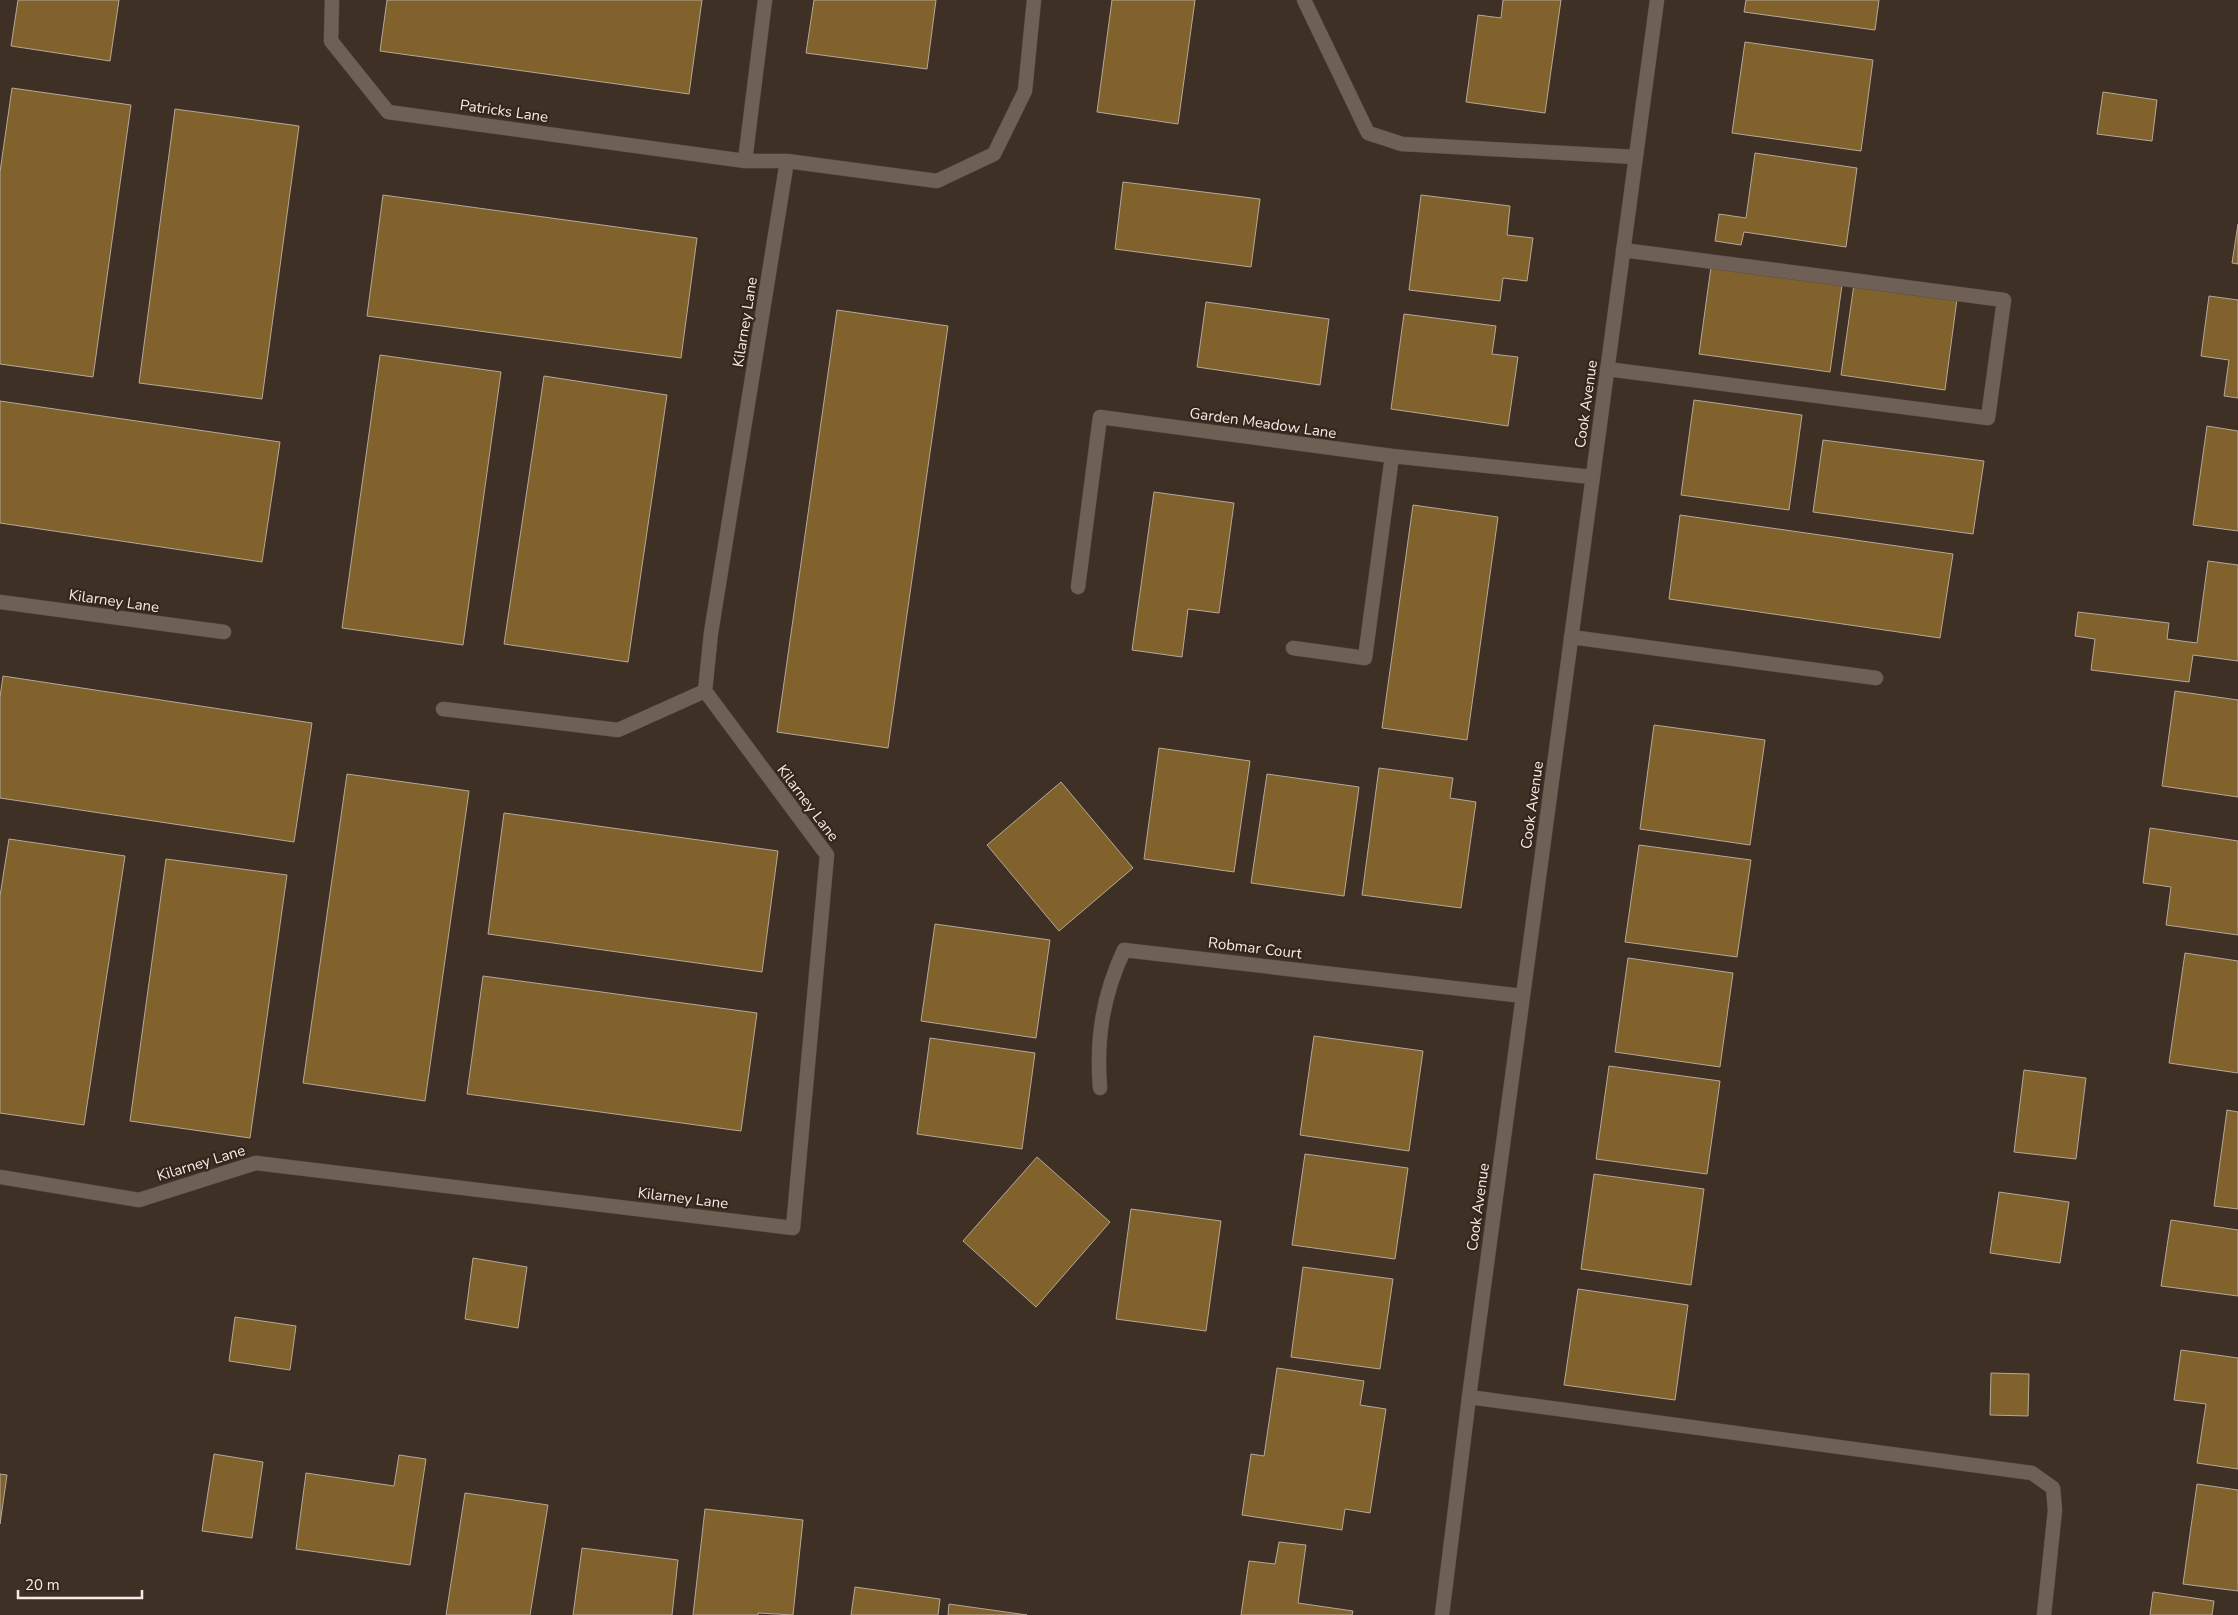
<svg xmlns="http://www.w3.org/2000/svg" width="2238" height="1615" font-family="'Nunito Sans',sans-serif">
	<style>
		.building { fill: #81612c; stroke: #b4a998 }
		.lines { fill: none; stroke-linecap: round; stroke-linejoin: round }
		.service-casing { stroke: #5b4f47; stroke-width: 15 }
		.minor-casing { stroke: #5b4f47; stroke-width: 15 }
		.service { stroke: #6f6055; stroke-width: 14 }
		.minor { stroke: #6f6055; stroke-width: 14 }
		.labels { text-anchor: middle; stroke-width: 4.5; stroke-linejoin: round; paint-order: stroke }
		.street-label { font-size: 15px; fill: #f6ece6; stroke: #34261d }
	</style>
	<rect width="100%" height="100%" fill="#3f3026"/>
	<!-- building -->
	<path class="building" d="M18,0H119L110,61L11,46Z
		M387,0H702L689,94L380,51Z
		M814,0H936L927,69L806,53Z
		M1112,0H1195L1178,124L1097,112Z
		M1503,0H1561L1545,113L1466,102L1478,15L1501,18Z
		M1746,0H1879L1875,30L1744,12Z
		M1745,42L1873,60L1861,151L1732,133Z
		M12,88L131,105L93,377L0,364V172Z
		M2103,92L2157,100L2152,141L2097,134Z
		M175,109L299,126L262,399L139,383Z
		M1755,153L1857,168L1846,247L1744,232L1741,245L1715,241L1719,214L1746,218Z
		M1123,182L1260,199L1251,267L1115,249Z
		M383,195L697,238L681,358L367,316Z
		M1421,195L1510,206L1507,235L1533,238L1527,281L1503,278L1500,301L1409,290Z
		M2238,224V264L2232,263Z
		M1711,267L1842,285L1830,372L1699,354Z
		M1854,284L1957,299L1945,390L1841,375Z
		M2209,296L2238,300V398L2224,396L2229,360L2201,356Z
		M1206,302L1329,319L1320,385L1197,367Z
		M837,310L948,326L888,748L777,732Z
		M1404,314L1496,326L1492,354L1518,357L1508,426L1391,409Z
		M380,355L501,372L463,645L342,628Z
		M544,376L667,395L628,662L504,644Z
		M1694,400L1802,415L1789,510L1681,495Z
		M0,401L280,442L262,562L0,523Z
		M2207,426L2238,431V531L2193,525Z
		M1823,440L1984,461L1973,534L1813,512Z
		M1154,492L1234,503L1219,613L1188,609L1182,657L1132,650Z
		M1413,505L1498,517L1467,740L1382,728Z
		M1680,515L1953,554L1940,638L1669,599Z
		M2208,561L2238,565V661L2193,655L2189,682L2091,670L2095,639L2075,636L2078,612L2169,623L2167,639L2197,643Z
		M3,676L312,723L294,842L0,798V697Z
		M2175,691L2238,700V797L2162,786Z
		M1654,725L1765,740L1750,845L1640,829Z
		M1159,748L1250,761L1234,872L1144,859Z
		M1379,768L1453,778L1450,798L1476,802L1461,908L1362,895Z
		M347,774L469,791L425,1101L303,1083Z
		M1267,774L1359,787L1344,896L1251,883Z
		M1061,782L1133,868L1059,931L987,845Z
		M504,813L778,851L762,972L488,934Z
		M2150,828L2238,841V935L2166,925L2171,887L2143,883Z
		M9,839L125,856L84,1125L0,1113V896Z
		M1639,845L1751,860L1737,957L1625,942Z
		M166,859L287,875L250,1138L130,1121Z
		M935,924L1050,940L1036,1038L921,1021Z
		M2185,953L2238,961V1073L2169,1063Z
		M1628,958L1733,973L1720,1067L1615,1052Z
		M483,976L757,1013L741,1131L467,1094Z
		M1314,1036L1423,1051L1409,1151L1300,1135Z
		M930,1038L1035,1053L1022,1149L917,1134Z
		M1609,1066L1720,1081L1707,1174L1596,1159Z
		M2024,1070L2086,1078L2076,1159L2014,1152Z
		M2227,1110L2238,1112V1209L2214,1206Z
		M1305,1154L1408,1168L1395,1259L1292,1245Z
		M1037,1157L1110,1222L1036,1307L963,1241Z
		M1594,1174L1704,1189L1691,1285L1581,1269Z
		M1999,1192L2069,1202L2060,1263L1990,1253Z
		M1131,1209L1221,1221L1206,1331L1116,1319Z
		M2171,1220L2238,1230V1296L2161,1286Z
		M473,1258L527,1267L518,1328L465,1319Z
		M1303,1267L1393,1279L1380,1369L1291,1357Z
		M1578,1289L1688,1305L1675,1400L1564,1385Z
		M235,1317L296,1326L290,1370L229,1361Z
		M2181,1350L2238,1358V1469L2197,1463L2206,1404L2174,1400Z
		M1277,1368L1364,1381L1360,1405L1386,1409L1370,1513L1345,1509L1342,1530L1242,1515L1251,1454L1264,1456Z
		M1991,1373L2029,1374L2028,1416L1990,1415Z
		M214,1454L263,1462L252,1538L202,1531Z
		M399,1455L426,1459L410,1565L296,1549L306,1473L394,1486Z
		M0,1474L7,1475L0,1524Z
		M2197,1484L2238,1490V1591L2183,1584Z
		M465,1493L548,1505L530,1615H446Z
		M705,1509L803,1520L793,1615L758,1613V1615H693Z
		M1279,1542L1306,1545L1298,1603L1353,1611L1352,1615H1241L1249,1561L1275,1564Z
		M582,1548L678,1560L672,1615H573Z
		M855,1587L940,1599L938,1615H851Z
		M2153,1592L2214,1601L2212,1615H2150Z
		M949,1604L1027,1615H948Z"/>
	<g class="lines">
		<!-- service casing -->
		<g class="service-casing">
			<path id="service" d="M1304,0L1368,133L1402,144L1635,157
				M1607,369L1988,418L2004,300L1623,250
				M1078,587L1100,417L1392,456L1592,477
				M1571,637L1876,678
				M1293,648L1365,658L1392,456
				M1469,1397L2032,1473L2053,1488L2055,1510L2044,1615"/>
		</g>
		<!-- minor casing -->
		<g class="minor-casing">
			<path id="minor" d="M332,0L331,41L388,112L745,161H787L937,181L994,154L1025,91L1034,0
				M745,161L765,0
				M0,602L224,632
				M443,709L618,730L705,691
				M1100,1088C1096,1038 1103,995 1124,950L1523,996
				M0,1177L139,1200L256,1163L793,1228L827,855L705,691L711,633L787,161
				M1442,1615L1469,1397L1657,0"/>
		</g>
		<!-- service -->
		<use href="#service" class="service"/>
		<!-- minor -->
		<use href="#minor" class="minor"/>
	</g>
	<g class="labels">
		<!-- street labels -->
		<g class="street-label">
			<text transform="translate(504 111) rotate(8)" y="5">Patricks Lane</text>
			<text transform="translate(745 322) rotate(-81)" y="5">Kilarney Lane</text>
			<text transform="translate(1586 404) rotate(-82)" y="5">Cook Avenue</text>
			<text transform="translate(1263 423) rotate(8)" y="5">Garden Meadow Lane</text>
			<text transform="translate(114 601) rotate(8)" y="5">Kilarney Lane</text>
			<text transform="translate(808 803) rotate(53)" y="5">Kilarney Lane</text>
			<text transform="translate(1532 805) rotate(-82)" y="5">Cook Avenue</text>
			<text transform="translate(1255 948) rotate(7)" y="5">Robmar Court</text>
			<text transform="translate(201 1163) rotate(-17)" y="5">Kilarney Lane</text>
			<text transform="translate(683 1198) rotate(7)" y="5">Kilarney Lane</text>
			<text transform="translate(1478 1207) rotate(-82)" y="5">Cook Avenue</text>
		</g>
	</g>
	<!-- scale -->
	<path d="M18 1590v8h124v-8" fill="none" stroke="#f6ece6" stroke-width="2.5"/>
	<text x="25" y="1590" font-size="15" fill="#f6ece6" stroke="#34261d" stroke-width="4" paint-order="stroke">20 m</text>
</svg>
